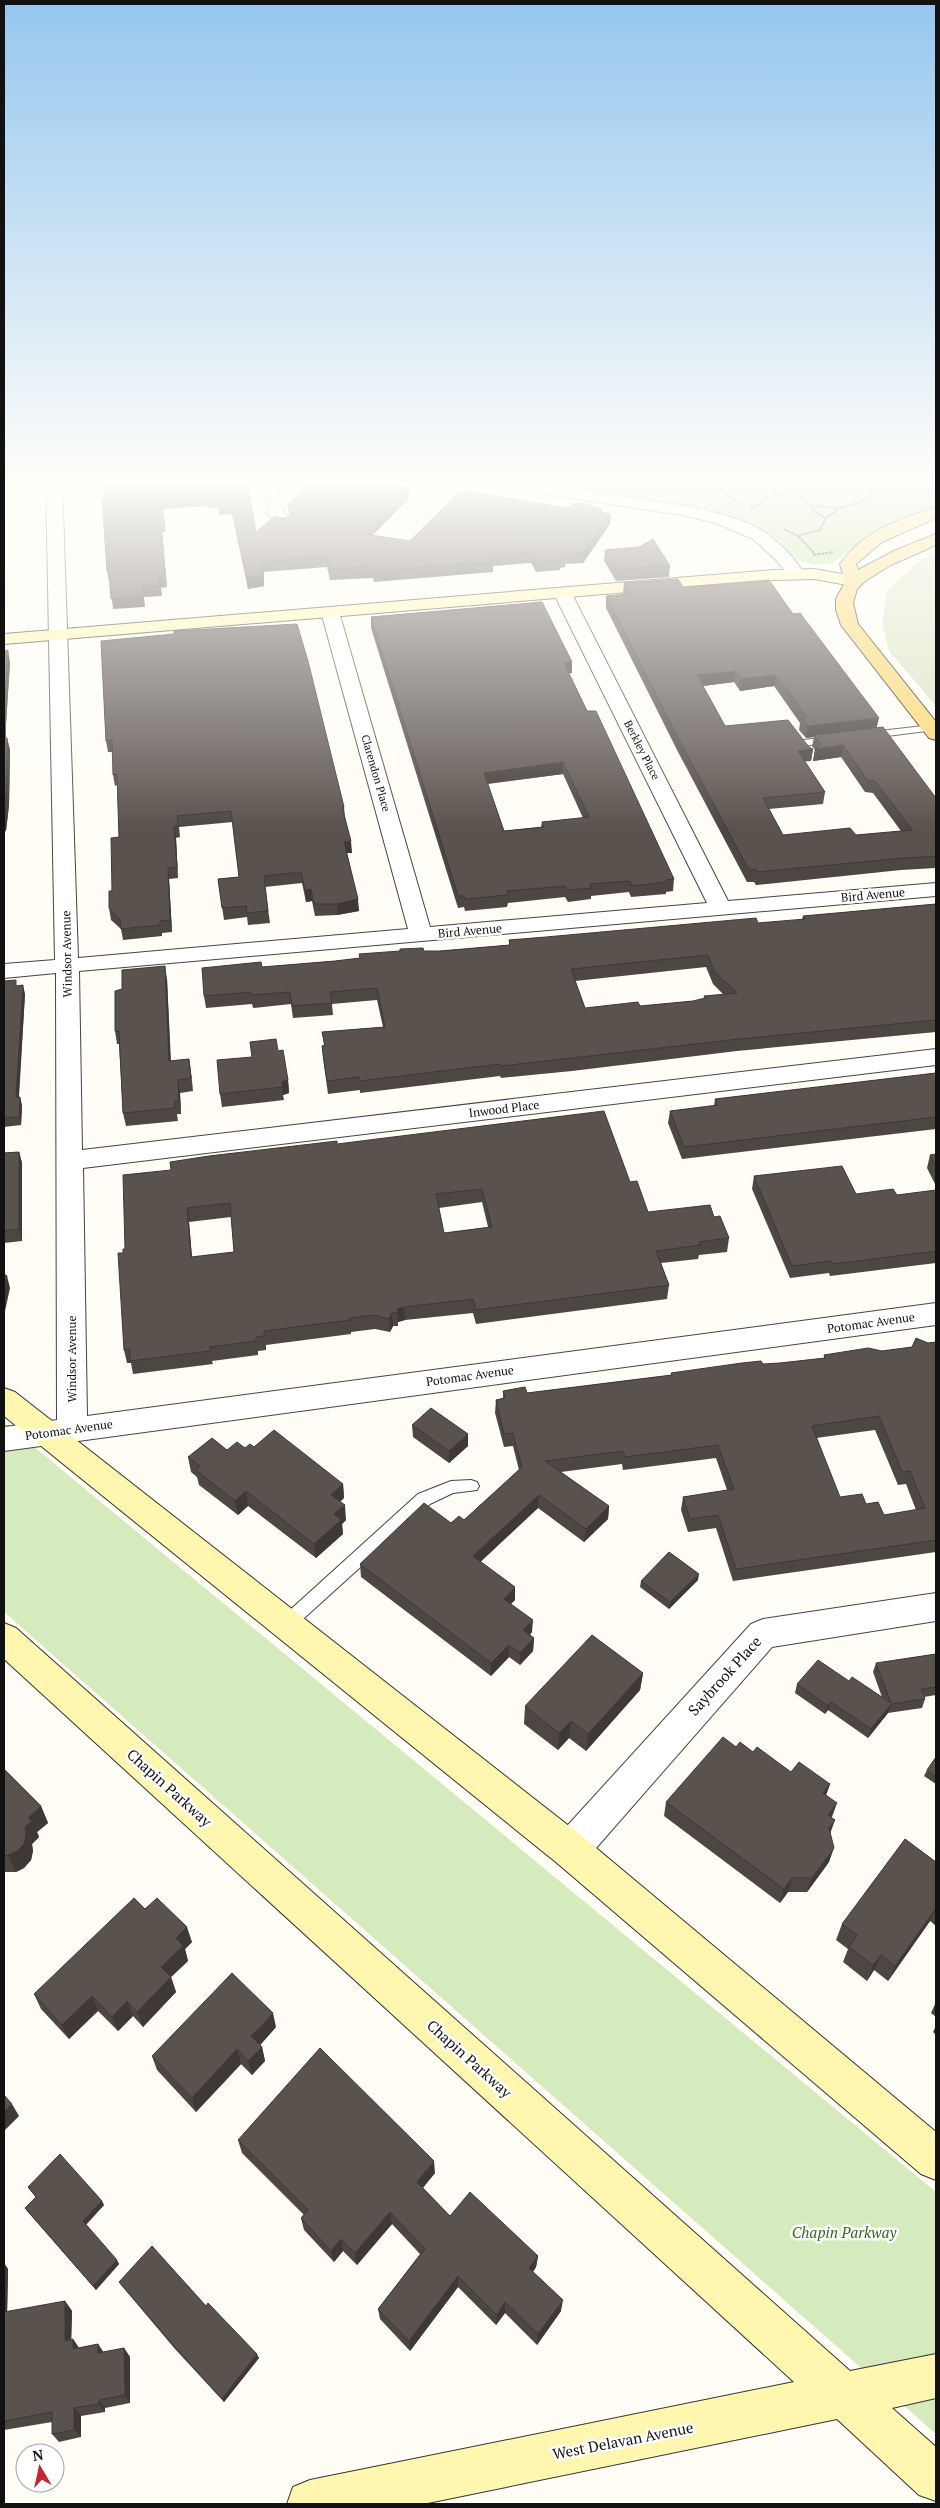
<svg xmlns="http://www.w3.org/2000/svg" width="940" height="2508" font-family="'PT Serif',serif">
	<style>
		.green { fill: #d5ebbd }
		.forest { fill: #b9dc9c }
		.cemetery { fill: #d9e3c4 }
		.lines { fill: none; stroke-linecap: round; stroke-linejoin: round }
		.lane-casing { stroke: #444; stroke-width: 2 }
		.street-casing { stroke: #444; stroke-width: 2 }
		.secondary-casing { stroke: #333; stroke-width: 2 }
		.primary-casing { stroke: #222; stroke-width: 2 }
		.path { stroke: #333; stroke-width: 2; stroke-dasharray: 3 1; stroke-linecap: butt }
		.lane { fill: #fff; fill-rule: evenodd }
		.street { fill: #fff; fill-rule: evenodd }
		.secondary { fill: #fff6b0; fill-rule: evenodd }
		.primary { fill: #f9d66b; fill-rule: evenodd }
		.wall { fill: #4d4742; fill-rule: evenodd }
		.shaded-wall { fill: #3f3936 }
		.building { fill: #5a524d; stroke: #3f3936; fill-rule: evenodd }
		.labels { text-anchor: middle; stroke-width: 5; stroke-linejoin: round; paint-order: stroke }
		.far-street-label { font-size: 11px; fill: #111; stroke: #fff }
		.street-label { font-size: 12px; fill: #111; stroke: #fff }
		.near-street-label { font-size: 15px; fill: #111; stroke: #fff }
		.near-park-label { font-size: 15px; font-style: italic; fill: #2f6b1f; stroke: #fff }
	</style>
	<rect width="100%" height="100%" fill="#fffdf5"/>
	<!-- green -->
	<path class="green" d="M4,1422L936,2192V2434L4,1612Z"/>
	<!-- forest -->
	<path class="forest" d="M510,479H865L873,488C891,491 896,483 912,479C919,477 929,479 936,479V508L867,538L833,563L815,565L791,558L780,542L771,535L729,516L667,503Z"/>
	<!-- cemetery -->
	<path class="cemetery" d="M936,553V706L889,651L882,623L887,591L920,560Z"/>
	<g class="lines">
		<!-- lane casing -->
		<g class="lane-casing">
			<path id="lane" d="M932,725L935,726V730L871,738L866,735L871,732Z
				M832,737L835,738V742L803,746L798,743L803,740Z
				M471,1480L477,1482L479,1486L477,1490L453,1493L430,1504L291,1630L285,1632L279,1630L277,1625L279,1620L418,1494L451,1481Z"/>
		</g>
		<!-- street casing -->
		<g class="street-casing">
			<path id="street" d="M46,479H62L78,958L408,929L321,612L324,608H336L339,612L430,927L707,903L553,592L556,588H568L571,592L728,901L936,883V896L79,971L82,1150L936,1049V1065L83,1168L87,1416L936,1303V1325L4,1451V1427L57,1420L56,973L4,978V964L55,960Z
				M296,479H313L284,507L283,512L293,523L291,526H279L267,513L270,503Z
				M471,479C520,479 567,488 615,495C658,502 730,509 766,533C781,544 795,559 805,574L803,578H791L776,560L753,539L716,523L682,515L479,484Z
				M936,1593V1621L772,1647L583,1863L570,1868L557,1863L552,1850L557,1837L751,1624L763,1619Z"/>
		</g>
		<!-- secondary casing -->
		<g class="secondary-casing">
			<path id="secondary" d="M814,569L859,577L861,581L859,585L853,586L814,579L773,580L4,644V634L773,570Z
				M4,1388L15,1392L583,1837L936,2132V2180L921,2174L557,1863L4,1416Z
				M4,1623L16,1628L850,2371L936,2354V2398L892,2408L936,2447V2501L919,2495L837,2419L423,2504H287L293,2487L310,2480L794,2382L4,1659Z"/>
		</g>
		<!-- primary casing -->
		<g class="primary-casing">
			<path id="primary" d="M936,508V518L882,542L856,564L858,570L894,551L936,534V545L891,565L865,581L857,589L853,603L858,624L936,722V740L929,738L841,625L836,610V599L845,582L840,564C861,533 901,517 936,508Z"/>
		</g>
		<!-- path -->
		<path class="path" d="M707,479L742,506
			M778,479L797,490
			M795,490L811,506
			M811,506L840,508L826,518L816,513Z
			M840,508L866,500L873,489
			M750,510C757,505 765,498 773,496C793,489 822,481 844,483C875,486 881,493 911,479
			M784,529L798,536L815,554
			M798,536L820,530L826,518
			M813,555L834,552"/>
		<!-- lane -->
		<use href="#lane" class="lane"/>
		<!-- street -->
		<use href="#street" class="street"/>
		<!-- secondary -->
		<use href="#secondary" class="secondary"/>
		<!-- primary -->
		<use href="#primary" class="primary"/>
	</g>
	<!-- wall -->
	<path class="wall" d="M104,479H294L285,486L248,481L256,532L278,518L290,517L289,515L288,505L306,490L305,489V479H361L359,480L409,488V498L373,535L410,541L566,508L602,513L610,524L583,563L565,564V567L560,568V570L536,572L531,563L493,566V572L374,582L373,578L330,580L327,567L263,572L264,586L248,589L232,514L219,515L218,507L208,508V506L163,509L166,532H162L167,587L161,588L162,596L144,597L145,607L113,609L110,582H109L107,571L106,498Z
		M605,550L670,566L669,577L616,581L604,561Z
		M624,583L683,587L877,727L936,798V868L901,870L756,885L754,882H747L677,750L606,608V596L623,595ZM734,682L740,691L774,686L800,723L799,730L806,738L814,737L812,746L815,750L813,761L841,757L865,792L873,793L901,831L856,835H783L769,809L823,804L825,792L805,761H811L813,749L725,726L703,686Z
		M371,617L572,662V673H569L587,711L674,879L673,891L666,892V894L631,897L629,892L591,896V899L568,902L565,897L508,903L507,907L465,911L464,907L458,908L371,628ZM563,774L583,818L542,822L541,827L504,831L488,784Z
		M101,641L344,807L345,817L352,853H347L359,911L337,915L315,916L312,901L306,902L302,883L265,887L270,923L248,925L247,917L224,920L218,879L239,877L233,822L179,827L180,837L176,838L178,878L169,879L172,932L162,933V936L123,940L121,929L111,920L109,908L119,837L117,785L115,786L113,775V752H108L106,741Z
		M4,651L10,662L6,724V738H7L10,750L9,805L6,831L4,832Z
		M936,904V1032L737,1051L572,1071L501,1078L500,1076L360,1093V1090L328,1094L323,1058L322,1046L324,1045L322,1032L383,1027L377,1000L332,1004L333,1015L293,1018L291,1004L253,1008L252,1004L206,1008L204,996L262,967L335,961L424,951H440L509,945V940L802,920L803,916ZM706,967L713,984L724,995L704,996V999L693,1001L640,1006L585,1008L575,981Z
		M167,979L171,1061L189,1059L193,1091L180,1093L181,1114H177L178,1121L126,1126L123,1113L119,1044H117L115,1031Z
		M4,981L18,986L25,994L19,1097H20L22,1106L21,1125L4,1127Z
		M278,1051L288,1080L289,1093L283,1095L284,1100L222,1107L220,1094L252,1057Z
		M936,1073V1129L682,1159L668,1123L670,1111L714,1106L715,1099Z
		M337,1144L630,1182L648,1212L714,1217L729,1238L727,1252L699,1255L698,1259L661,1263L669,1285L667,1299L476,1324L473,1313L405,1320L398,1322V1326H393L390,1332L375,1329L351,1332V1334L266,1345V1350L258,1351V1355L212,1361L213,1364L133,1374L131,1363H127L124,1350L123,1253L171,1170ZM482,1202L488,1227L444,1233L439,1208ZM231,1217L234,1252L192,1257L189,1222Z
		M19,1152L22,1163V1241L4,1243V1153Z
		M936,1154V1186L927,1168L930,1155Z
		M754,1176L856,1194L897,1195L936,1190V1263L830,1276L829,1273L790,1278L752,1189Z
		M936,1342V1552L733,1581L716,1528L688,1532L681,1510L683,1497L727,1490L716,1458L623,1470L622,1464L561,1472L609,1506L608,1519L584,1542L538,1508L480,1562L515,1600L511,1604L532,1632L530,1635L534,1638L533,1651L520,1665L509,1657L491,1676L361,1577L360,1564L451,1523L464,1520L519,1470L513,1446L504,1447L495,1413L496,1400L503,1398V1391L527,1393L671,1375V1373L780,1363L824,1358V1355L882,1351L912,1347L928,1343ZM875,1430L898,1485L906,1484L916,1510L884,1515L866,1504L840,1497L816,1438Z
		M412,1425L468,1446L449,1463L413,1437Z
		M254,1447L343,1484L344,1498L340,1502L346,1520L342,1524L343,1534L316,1558L248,1506L238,1515L199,1485L197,1477L191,1472L188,1457L227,1450Z
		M698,1580L669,1609L640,1587L641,1581Z
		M936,1654V1695L924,1697L925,1699L922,1708L888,1713L868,1738L828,1710L825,1714L795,1693L797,1684L849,1681L882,1697L873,1672L876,1663Z
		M643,1673L640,1690L586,1751L569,1738L558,1750L524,1724L525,1706Z
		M736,1747L753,1752L791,1772L830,1784L826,1795L832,1817L830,1834L829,1862L807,1892H788L780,1903L664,1816L666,1802Z
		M936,1757V1784L924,1776L927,1770Z
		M4,1769L41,1806L48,1823L37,1832L39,1837L32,1844L33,1851L31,1860L24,1868L16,1872H4Z
		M936,1862V1926L930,1921L888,1981L874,1970L867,1981L843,1962L848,1949L836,1940L842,1924Z
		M145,1909L192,1942L185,1949L188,1961L171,1977L176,1992L143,2027L133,2016L118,2031L98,2011L69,2039L41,2009L34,1994Z
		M936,2002V2017L931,2013Z
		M936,2026V2035L933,2032Z
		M276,2027L260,2045L262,2047L265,2061L252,2075L241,2064L196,2112L157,2070L152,2056Z
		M238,2140L435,2173L423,2188L450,2216L538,2256L536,2267L533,2272L561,2311L537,2345L505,2313L496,2325L458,2287L410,2351L380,2319L378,2309L420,2254L392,2224L357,2265L343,2251L334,2262L304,2230L301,2218L304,2215L242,2153Z
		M28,2187L104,2205L86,2225L119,2264L96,2290L28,2212L25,2208L36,2197Z
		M4,2263L8,2269L7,2312L65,2301L72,2311L71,2340L73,2339L79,2348L98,2344L103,2352L124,2348L130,2357V2403L105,2408V2412L81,2416V2437L59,2442L52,2434V2422L4,2430Z
		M119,2282L206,2306L259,2358L224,2402L175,2349L122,2286Z"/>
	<!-- shaded-wall -->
	<path class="shaded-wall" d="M285,479H294L285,486Z
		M409,488V498L364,544V534Z
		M611,514L610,524L583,563V552Z
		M161,522L162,532L167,587L165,577Z
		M264,575V586L248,589L247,578Z
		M8,650L10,662L6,724V750L4,738V711Z
		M572,662V673L564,674V663Z
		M736,671L734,682L695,687L697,675Z
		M776,675L774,686L740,691L741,679Z
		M879,718L876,730L814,735V737L806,738L808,726Z
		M7,738L10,750L9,805L6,831L4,823V812Z
		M843,745L841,757L813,761L815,749Z
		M813,749L811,761L796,762L798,751Z
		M563,762V774L484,784V773Z
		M174,826L176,838L178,878L177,867Z
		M351,841L352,853H345L344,842Z
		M168,868L169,879L172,932L170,920Z
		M311,889L312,901L306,902L305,890Z
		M358,899L359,911L337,915V904Z
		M165,966L167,979L171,1074L169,1061Z
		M23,985L25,994L18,1106L16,1097Z
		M189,1059L191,1072L193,1091L191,1078Z
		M178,1080L180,1093L181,1114L179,1101Z
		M288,1080L289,1093L283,1095L282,1082Z
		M20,1097L22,1106L21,1125L19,1117Z
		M19,1152L22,1163V1241L19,1229Z
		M187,1208L189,1222L193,1271L191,1257Z
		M7,1276L10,1288L5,1311L4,1312V1288Z
		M404,1307L405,1320L398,1322L397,1309Z
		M392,1313L393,1326L390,1332L389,1319Z
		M468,1434V1446L449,1463V1451Z
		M343,1484L344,1498L332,1509L331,1495Z
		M246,1491L248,1506L238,1515L235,1501Z
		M539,1495L538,1508L473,1569V1556Z
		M345,1505L346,1520L342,1524L343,1534L316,1558L314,1544L334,1514Z
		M609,1506L608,1519L584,1542L586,1529Z
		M699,1574L698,1580L669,1609L670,1602Z
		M515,1587V1600L503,1611L504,1599Z
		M533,1620L532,1632L522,1643L523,1630Z
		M534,1638L533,1651L520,1665V1653Z
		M509,1645V1657L491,1676V1663Z
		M643,1673L640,1690L586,1751L588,1734Z
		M831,1702L828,1710L825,1714L828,1706Z
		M891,1704L888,1713L868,1738L871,1729Z
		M571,1721L569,1738L558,1750L559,1733Z
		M830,1784L825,1798L823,1793Z
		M837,1803L832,1817L828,1815Z
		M41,1806L48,1823L37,1832L39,1837L32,1844L33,1851L31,1860L24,1868L16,1872L8,1855L25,1827L28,1818Z
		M835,1820L830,1834L829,1828Z
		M834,1848L829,1862L807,1892L812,1878Z
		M792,1878L788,1892L780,1903L784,1889Z
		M936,1908L930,1921L888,1981L895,1966Z
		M187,1927L192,1942L185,1949L188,1961L171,1977L176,1992L143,2027L137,2012L161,1967L176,1938Z
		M881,1955L874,1970L867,1981L873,1965Z
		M92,1996L98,2011L69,2039L62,2025Z
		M127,2001L133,2016L118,2031L112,2017Z
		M273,2013L276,2027L255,2051L251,2036Z
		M262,2047L265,2061L252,2075L248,2061Z
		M237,2049L241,2064L196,2112L192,2098Z
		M12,2104L19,2116L4,2131V2112Z
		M434,2161L435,2173L417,2194V2182Z
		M102,2201L104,2205L85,2225L83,2221Z
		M390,2212L392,2224L357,2265L355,2253Z
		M341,2239L343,2251L334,2262L331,2251Z
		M538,2256L536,2267L528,2279L529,2268Z
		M117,2260L119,2264L96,2290L93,2286Z
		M4,2263L8,2269L7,2322L4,2318Z
		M458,2276V2287L410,2351L409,2341Z
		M563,2300L561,2311L537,2345L538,2334Z
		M65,2301L72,2311L71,2350L65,2341Z
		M505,2302V2313L496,2325L497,2315Z
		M73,2339L79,2348L73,2349Z
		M98,2344L104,2353H98Z
		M124,2348L130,2357V2403L125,2395Z
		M257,2354L259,2358L224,2402L222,2399Z
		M99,2400L105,2408V2412L99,2404Z
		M74,2408L81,2416V2437L74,2430Z"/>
	<!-- building -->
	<path class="building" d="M104,479H247L256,532L275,516L278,518L292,517L294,513L288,505L316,481L305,479H350L409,488L364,534L410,541L461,490L566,508L578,502L602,509L600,512L611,514L583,552L564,554L566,557H559L560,560L536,562L531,552L490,556L493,562L374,571L372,567L330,569L326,556L261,562L264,575L247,578L231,504L218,505L217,497L207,498V495L161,499L164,522H161L165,577H159L160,585L143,586L144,596L111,599L109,571H107L102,498H106Z
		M653,539L670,566L616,570L605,550L639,547Z
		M678,579L683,587L769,580L793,614L800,613L879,718L808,726L801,718H807L776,675L741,679L736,671L697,675L725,726L788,720L809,747L813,749L798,751L825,792L763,798L783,835L850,828L856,835L912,830L875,781L867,780L843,745L815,749L821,745L814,735L883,727L936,798V856L904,858L757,872L756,869L749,870L678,738L606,596L630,594L624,583Z
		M542,602L572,662L564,663L587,711H596L674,879L666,880L667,882L632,886L630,881L590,884L592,888L569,890L565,886L507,891L508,895L465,899L464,896H458L371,617ZM563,762L589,817L542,822L544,827L504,831L484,773Z
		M297,624L308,661L344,807H342L351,841L344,842L358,899L337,904H314L311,889L305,890L301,872L264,876L268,911L247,913L246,906L222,908L218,879L239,877L231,811L177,816L178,826H174L177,867L168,868L170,920L160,921V925L121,929L120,920L109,908V891H112L111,838L119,837L117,774L113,775L112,740L106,741L101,641L174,634V631Z
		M8,650L4,711V651Z
		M4,722V738H7L6,793L4,812Z
		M936,904V1020L739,1039L572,1058L501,1066L500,1064L359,1081V1077L327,1081L322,1046L325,1045L322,1032L385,1027L377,988L330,992L332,1003L292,1006L290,992L251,995V992L204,996L202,968L261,962L262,967L335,961L360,958L359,954L400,951V949L423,948L424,951H440L510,945L509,940L546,937L756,918L758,923L805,919L803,916ZM708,955L715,972L737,993L704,996L705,998L693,1001L640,1006L638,1002L585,1008L571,969Z
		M165,966L169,1061L189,1059L191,1078L178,1080L179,1101H175V1108L123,1113L119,1031H115V991L122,989V970Z
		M16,980V986L23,985L16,1097H20L19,1117L4,1118V981Z
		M276,1039L278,1051L283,1050L288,1080L282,1082L283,1087L220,1094L217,1060L252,1057L250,1042Z
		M936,1073V1117L684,1147L670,1111L718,1105L715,1099Z
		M604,1111L630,1182L637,1181L648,1212L710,1205L714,1217L720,1216L729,1238L699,1242L700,1245L656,1251L669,1285L476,1310L473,1299L404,1307L397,1309L398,1312L392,1313L389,1319L375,1315L349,1318L350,1320L264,1331V1336L256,1337V1341L210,1347V1351L130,1361V1349L124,1350L118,1253H123V1249H125L123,1175L171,1170L170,1162L209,1156L337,1141V1144L385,1138ZM482,1189L492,1227L444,1233L436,1194ZM230,1203L234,1252L191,1257L187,1208Z
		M19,1152V1229L4,1231V1153Z
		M936,1154V1167L930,1155Z
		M842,1166L856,1194L893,1189L897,1195L936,1190V1251L833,1264L831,1261L792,1266L754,1176Z
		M4,1274L7,1276L4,1288Z
		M916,1338L928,1343L936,1342V1540L736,1569L718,1515L690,1519L683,1497L734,1489L718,1445L625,1457L623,1451L545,1461L609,1506L586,1529L539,1495L473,1556L515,1587L504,1599L533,1620L523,1630L534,1638L520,1653L509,1645L491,1663L360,1564L424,1503L451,1523L459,1516L464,1520L522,1467L513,1433L504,1434L496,1400L505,1398L503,1391L525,1387L527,1393L672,1375L671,1373L742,1363L761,1361L763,1364L780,1363L825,1358L824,1355L868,1348L882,1351L912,1347ZM879,1416L902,1472L910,1471L925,1508L884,1515L878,1502L866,1504L862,1494L840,1497L812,1426Z
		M431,1408L468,1434L449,1451L412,1425Z
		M274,1430L343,1484L331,1495L345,1505L334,1514L341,1520L314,1544L246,1491L235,1501L196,1470L200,1466L188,1457L212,1438L227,1450L237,1442L245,1448L250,1444L254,1447Z
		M669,1552L699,1574L670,1602L641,1581Z
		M592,1635L643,1673L588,1734L571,1721L559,1733L525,1706Z
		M936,1654V1687L921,1689L925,1699L891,1704L871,1729L831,1702L828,1706L797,1684L818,1660L849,1681L852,1677L891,1703L876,1663Z
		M723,1737L736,1747L740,1742L753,1752L757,1747L791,1772L799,1762L830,1784L823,1793L837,1803L828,1815L835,1820L829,1828L834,1848L812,1878H792L784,1889L666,1802Z
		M936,1757V1777L927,1770Z
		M4,1769L41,1806L28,1818L32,1821L25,1827L26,1835L24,1844L17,1851L8,1855L4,1856Z
		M905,1839L936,1862V1908L895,1966L881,1955L873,1965L849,1947L857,1935L842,1924Z
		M134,1898L145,1909L157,1898L187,1927L176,1938L183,1946L161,1967L171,1977L137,2012L127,2001L112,2017L92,1996L62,2025L34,1994Z
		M232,1973L273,2013L251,2036L262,2047L248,2061L237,2049L192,2098L152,2056Z
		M320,2048L434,2161L417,2182L450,2216L470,2192L538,2256L529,2268L563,2300L538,2334L505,2302L497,2315L458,2276L409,2341L378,2309L425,2249L390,2212L355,2253L341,2239L331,2251L301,2218L308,2210L238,2140Z
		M4,2095L12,2104L4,2112Z
		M60,2154L102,2201L83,2221L117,2260L93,2286L25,2208L36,2197L28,2187Z
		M152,2246L206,2306L208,2303L257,2354L222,2399L173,2345L119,2282Z
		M65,2301V2341L73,2339V2349L98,2344V2353L124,2348L125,2395L99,2400V2404L74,2408V2430L52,2434V2412L4,2421V2312Z"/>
	<!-- sky -->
	<linearGradient id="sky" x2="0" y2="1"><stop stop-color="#95c6ee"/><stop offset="0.58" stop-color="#fffefa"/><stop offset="1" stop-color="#fffefa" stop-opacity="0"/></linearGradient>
	<rect width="940" height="830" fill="url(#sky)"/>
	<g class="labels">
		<!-- far-street labels -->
		<g class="far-street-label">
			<text transform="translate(642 750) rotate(63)" y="4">Berkley Place</text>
			<text transform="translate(376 773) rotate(74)" y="4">Clarendon Place</text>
		</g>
		<!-- street labels -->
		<g class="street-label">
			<text transform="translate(873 895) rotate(-5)" y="4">Bird Avenue</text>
			<text transform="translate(470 931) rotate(-5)" y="4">Bird Avenue</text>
			<text transform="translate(67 954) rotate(-91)" y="4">Windsor Avenue</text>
			<text transform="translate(504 1109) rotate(-7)" y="4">Inwood Place</text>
			<text transform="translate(871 1323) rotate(-8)" y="4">Potomac Avenue</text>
			<text transform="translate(72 1359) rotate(-90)" y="4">Windsor Avenue</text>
			<text transform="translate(470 1376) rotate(-8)" y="4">Potomac Avenue</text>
			<text transform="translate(69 1430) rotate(-8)" y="4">Potomac Avenue</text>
		</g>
		<!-- near-street labels -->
		<g class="near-street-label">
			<text transform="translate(725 1676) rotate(-48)" y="5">Saybrook Place</text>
			<text transform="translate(169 1788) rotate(42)" y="5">Chapin Parkway</text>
			<text transform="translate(469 2059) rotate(42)" y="5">Chapin Parkway</text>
			<text transform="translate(623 2441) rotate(-11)" y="5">West Delavan Avenue</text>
		</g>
		<!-- near-park labels -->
		<g class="near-park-label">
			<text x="844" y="2238">Chapin Parkway</text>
		</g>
	</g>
	<!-- border -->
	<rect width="940" height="2508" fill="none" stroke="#111111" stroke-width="10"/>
	<!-- north arrow -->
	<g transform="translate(40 2468) rotate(351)"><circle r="24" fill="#ffffff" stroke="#a0a0a0"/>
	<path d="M0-4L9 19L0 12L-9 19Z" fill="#c4262e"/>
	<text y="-8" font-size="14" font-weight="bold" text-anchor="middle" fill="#111111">N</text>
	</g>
</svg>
